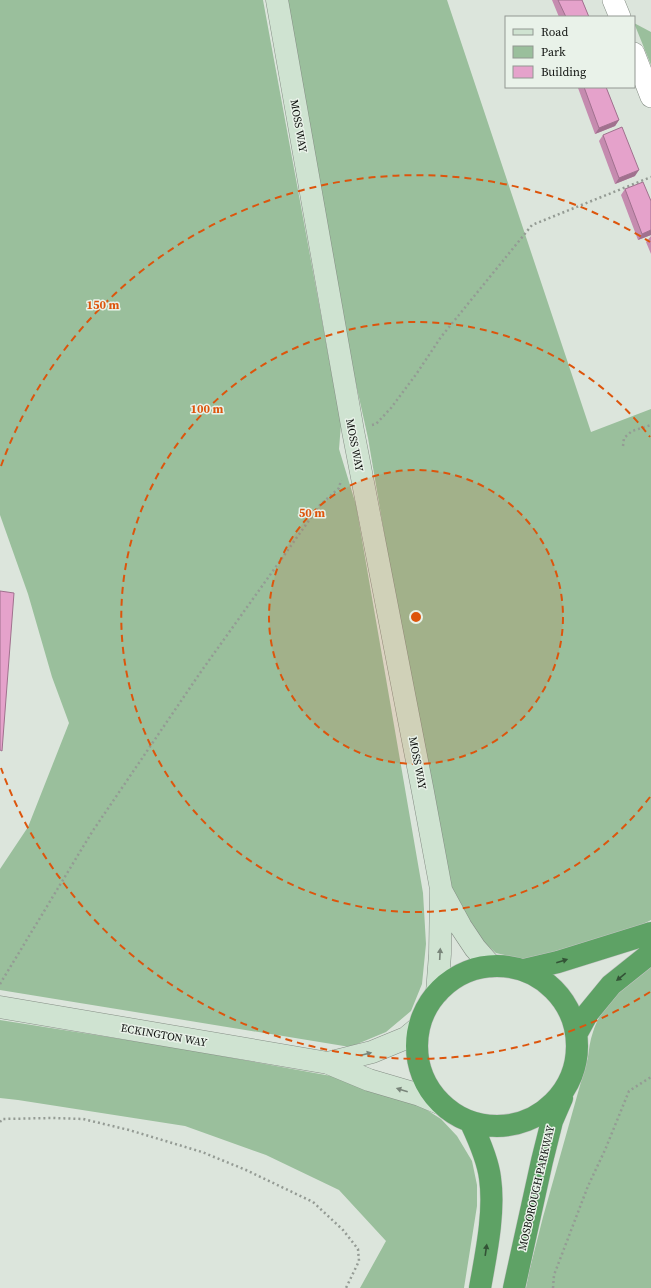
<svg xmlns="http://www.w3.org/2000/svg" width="651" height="1288" font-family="'Source Serif 4',serif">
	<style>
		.green { fill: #9abf9c }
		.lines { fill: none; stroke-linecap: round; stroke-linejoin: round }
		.street-casing { stroke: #858e85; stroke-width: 22 }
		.secondary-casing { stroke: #858e85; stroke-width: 23 }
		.highway-casing { stroke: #c1c1c1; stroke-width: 23 }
		.path { stroke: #949b94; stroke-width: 2.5; stroke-dasharray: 2 3; stroke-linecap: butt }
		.street { stroke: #fff; stroke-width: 21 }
		.secondary { stroke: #cfe3d1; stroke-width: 22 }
		.highway { stroke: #5ea265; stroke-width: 22 }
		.wall { fill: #c58baf }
		.shaded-wall { fill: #a0718e }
		.building { fill: #e5a2cb; stroke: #a0718e }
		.oneway { fill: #79857a }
		.oneway2 { fill: #335336 }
		.ring { fill: none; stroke: #dd550c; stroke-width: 2; stroke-dasharray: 7 5 }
		.labels { text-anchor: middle; stroke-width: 3; stroke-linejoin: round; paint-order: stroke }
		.street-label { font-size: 11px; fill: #0f120f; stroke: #e9f2e9 }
		.centre { fill: #dd550c; stroke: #e9f2e9; stroke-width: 2 }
		.ring-label { font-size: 12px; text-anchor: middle; font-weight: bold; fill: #dd550c; stroke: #e9f2e9; stroke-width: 3; stroke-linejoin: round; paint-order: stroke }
	</style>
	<rect width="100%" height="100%" fill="#dce5dc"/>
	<!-- green -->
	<path class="green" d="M0,0H263L341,424L339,449L356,505L423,893L426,944L422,984L411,1011L386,1032L350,1047L0,990V869L28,827L69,723L52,677L28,594L0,515Z
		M284,0H447L591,432L651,409V920L641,925L527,960L496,953L485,943L463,918L448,878L386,544L368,438L331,271Z
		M634,23L651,32V65Z
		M651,964V1288H526L529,1272L543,1217L588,1057C589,1049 590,1040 593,1032C602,1002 629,983 651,964Z
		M0,1020L178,1048L331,1076L416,1103L441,1119L457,1136L472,1161L477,1185V1206L464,1288H360L386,1241L339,1190L266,1155L185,1126L18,1100L0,1098Z"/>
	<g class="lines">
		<!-- street casing -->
		<g class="street-casing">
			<path id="street" d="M613,0L620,17
				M634,53L651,97"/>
		</g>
		<!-- secondary casing -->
		<g class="secondary-casing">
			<path id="secondary" d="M277,0L353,431L423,792L441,889L440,954L437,993
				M442,892L461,927L475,948L491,966
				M0,1007L328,1063L369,1080L420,1095L439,1103
				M328,1063L372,1052L406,1038L418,1028"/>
		</g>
		<!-- highway casing -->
		<g class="highway-casing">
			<path id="highway" d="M417 1046a80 80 0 1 1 160 0a80 80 0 1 1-160 0Z
				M524,970L558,962L651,933
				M577,1033L588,1013L611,985L651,953
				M471,1123C478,1138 488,1161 490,1178C495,1212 486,1254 480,1288
				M514,1288L542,1161L552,1121L562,1098"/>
		</g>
		<!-- path -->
		<path class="path" d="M372,425L376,424L391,408L417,373L441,337L532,225L651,177
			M623,446L624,438L632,431L651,425
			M0,984L92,832L200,673L320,505L339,488L341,480
			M0,1122L2,1119L52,1118L83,1119L129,1130L202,1152L246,1170L313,1202L343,1230L358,1249L359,1261L346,1288
			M553,1288L554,1275L588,1186L605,1150L629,1091L651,1077"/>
		<!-- street -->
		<use href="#street" class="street"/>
		<!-- secondary -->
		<use href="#secondary" class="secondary"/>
		<!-- highway -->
		<use href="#highway" class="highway"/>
	</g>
	<!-- wall -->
	<path class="wall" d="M552,0H582L589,17H559Z
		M578,87H606L619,120L615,126L595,134L578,88Z
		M603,135L635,176L615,184L599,141Z
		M625,189L651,201V235L638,240L621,195Z
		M651,236V254L646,242Z"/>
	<!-- shaded-wall -->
	<path class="shaded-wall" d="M619,120L615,126L595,134L599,128Z
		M639,170L635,176L615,184L619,178Z
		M651,230V235L638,240L642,234Z"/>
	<!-- building -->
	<path class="building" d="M558,0H582L589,17H566Z
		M584,87H606L619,120L599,128Z
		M622,127L639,170L619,178L603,135Z
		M643,182L651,201V230L642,234L625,189Z
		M0,591L14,593L2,751L0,750Z"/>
	<!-- one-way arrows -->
	<defs><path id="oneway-solid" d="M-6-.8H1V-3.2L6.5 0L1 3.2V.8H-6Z"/></defs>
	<g class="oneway">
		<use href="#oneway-solid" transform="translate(440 954) rotate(-87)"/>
		<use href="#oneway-solid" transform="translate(366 1054) rotate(-14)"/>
		<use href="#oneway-solid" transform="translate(402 1090) rotate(-163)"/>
	</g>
	<g class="oneway2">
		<use href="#oneway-solid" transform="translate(562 961) rotate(-17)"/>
		<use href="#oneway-solid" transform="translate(621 977) rotate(141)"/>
		<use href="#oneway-solid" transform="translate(486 1250) rotate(-82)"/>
	</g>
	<!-- distance rings -->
	<circle cx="416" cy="617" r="147" fill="#dd550c" fill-opacity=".12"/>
	<g class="ring">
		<circle cx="416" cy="617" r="147"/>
		<path d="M650 797A295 295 0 1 1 650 437"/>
		<path d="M650 992A442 442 0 0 1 1 768M1 466A442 442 0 0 1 650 242"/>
	</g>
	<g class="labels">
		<!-- street labels -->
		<g class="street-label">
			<text transform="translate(299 126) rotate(80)" y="4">MOSS WAY</text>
			<text transform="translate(355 445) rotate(79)" y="4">MOSS WAY</text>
			<text transform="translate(418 763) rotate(79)" y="4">MOSS WAY</text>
			<text transform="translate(164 1035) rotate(10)" y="4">ECKINGTON WAY</text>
			<text transform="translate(536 1188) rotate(-77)" y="4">MOSBOROUGH PARKWAY</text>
		</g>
	</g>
	<circle cx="416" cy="617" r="6" class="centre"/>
	<g class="ring-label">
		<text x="103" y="309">150 m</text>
		<text x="207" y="413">100 m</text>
		<text x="312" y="517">50 m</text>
	</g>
	<!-- legend -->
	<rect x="505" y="16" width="130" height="72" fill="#e9f2e9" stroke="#929892"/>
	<rect x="513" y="29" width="20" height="6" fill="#cfe3d1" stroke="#929892"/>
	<text x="541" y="36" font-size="12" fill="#0f120f">Road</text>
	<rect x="513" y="46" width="20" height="12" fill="#9abf9c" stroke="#929892"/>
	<text x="541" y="56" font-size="12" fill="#0f120f">Park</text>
	<rect x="513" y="66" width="20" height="12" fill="#e5a2cb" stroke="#929892"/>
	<text x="541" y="76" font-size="12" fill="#0f120f">Building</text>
</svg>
